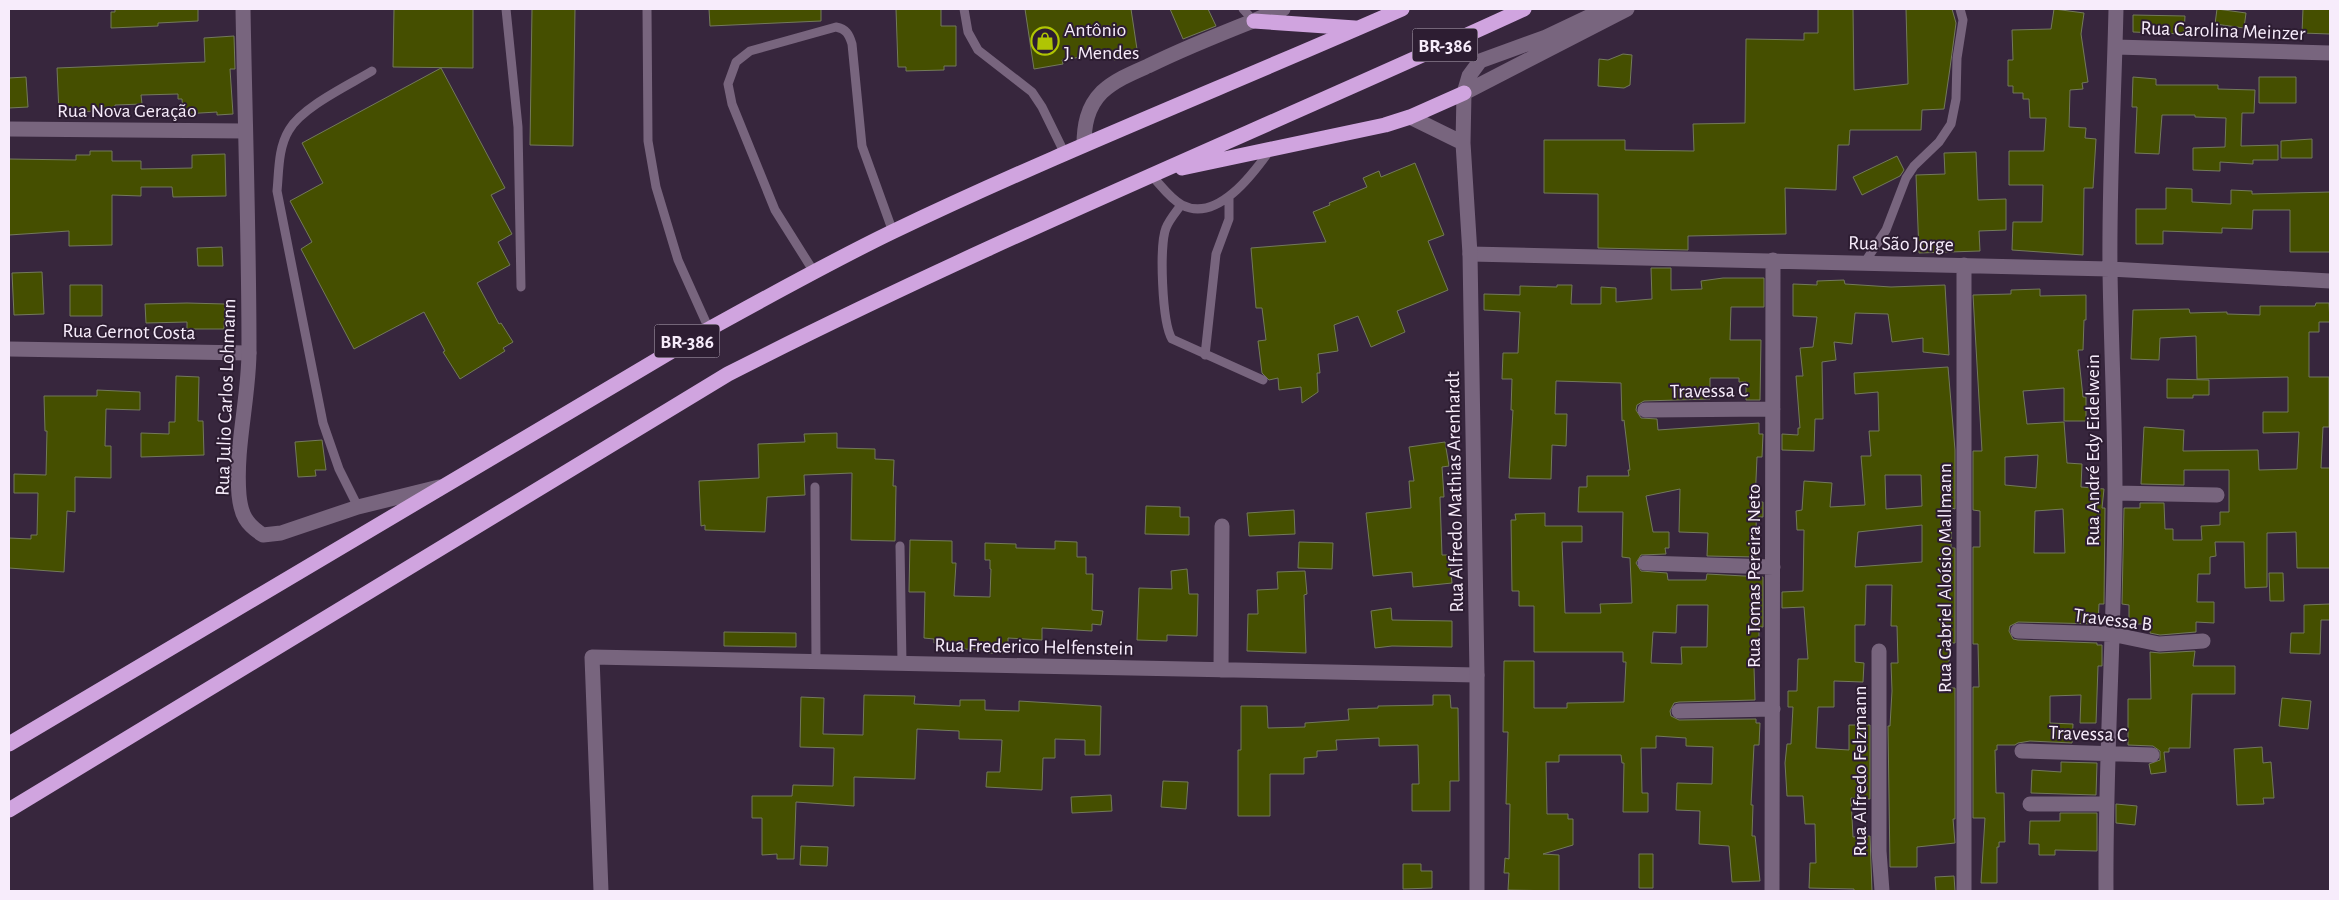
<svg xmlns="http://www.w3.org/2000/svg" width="2339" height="900" font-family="'Alegreya Sans',sans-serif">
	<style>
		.building { fill: #454f00; stroke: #73795b; fill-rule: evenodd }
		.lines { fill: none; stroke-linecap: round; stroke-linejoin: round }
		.lane { stroke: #78657e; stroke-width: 9 }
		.street { stroke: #78657e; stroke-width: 15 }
		.secondary { stroke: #78657e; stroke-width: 15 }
		.highway { stroke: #d0a4df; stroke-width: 15 }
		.labels { text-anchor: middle; stroke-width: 4; stroke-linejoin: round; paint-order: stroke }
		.shield { fill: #2d1d32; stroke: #baaebf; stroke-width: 1 }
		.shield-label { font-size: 19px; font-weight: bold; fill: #f7ecfb }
		.poi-label { font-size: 20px; fill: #f7ecfb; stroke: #2d1d32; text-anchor: start }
		.street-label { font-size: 20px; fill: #f7ecfb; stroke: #2d1d32 }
	</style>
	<rect width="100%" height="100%" fill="#37263d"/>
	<!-- building -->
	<path class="building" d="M115,9H198V21L158,23V26L111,28V12H115Z
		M394,9H473V68L393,67Z
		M532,9H575L573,146L530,145Z
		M709,9H821V21L710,26Z
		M896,9H941V26H956V66H944V70L906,71V67H898Z
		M1025,9H1131L1138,56L1114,60L1113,52L1062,60L1063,64L1034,69Z
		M1170,9H1208L1216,26L1183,39Z
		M1818,9H1853L1854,90L1908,84L1906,9H1952L1956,23L1950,68L1944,109L1922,110L1921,130H1850L1849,145H1838L1836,190L1785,188L1786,234L1688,236V250L1598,248V194L1544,193V140H1625V150L1694,151L1693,124L1745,123L1746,39L1804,40V33H1818Z
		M2054,9L2084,13L2081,34L2088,82L2082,83L2083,89L2070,90L2069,127L2086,128L2085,138L2096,139L2093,188H2084L2083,255L2012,250L2013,222H2042L2043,185H2009V151H2044L2046,118H2030L2029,99H2023V93H2013V86H2008V60H2013L2012,30L2051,29Z
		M2217,9L2246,13L2244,28L2215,24Z
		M2303,9H2330V34L2302,33Z
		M2133,15L2185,16L2184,34L2133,32Z
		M234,36L235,69H230L233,114L217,115V112L183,114L182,99H178V94L141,95L142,104L115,105V110L59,113L57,68L205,62L204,38Z
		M1623,54L1632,55L1630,85L1624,88L1598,86L1599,59L1608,60Z
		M441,68L505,188L491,195L512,234L498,242L510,265L477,283L499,324L501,323L513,342L503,348L505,351L460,379L443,352L445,351L424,312L354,349L301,249L312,242L290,201L323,183L302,143Z
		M26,77L28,107L9,108V78Z
		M2133,77L2156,79V85H2218V89L2255,90L2254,113H2242L2241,146L2278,145V160H2253V164L2220,162V171L2193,170V148L2225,147L2226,118L2195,117V115H2162L2159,154L2135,153L2137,107H2132Z
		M2259,77H2296V103H2259Z
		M2312,139V158H2281V141Z
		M90,151H112V161H141V169L192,168V155L225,154L226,196L173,197L172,187H141V196L112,195V245L69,246V231L9,235V159L76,160V155H90Z
		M1976,152L1978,200L2006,199V230L1979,231L1980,251L1919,253L1916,175L1945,174L1944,153Z
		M1897,156L1904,170L1900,176L1862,195L1853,177Z
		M1415,163L1444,235L1428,241L1448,290L1397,311L1405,332L1371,347L1358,316L1334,325L1338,351L1318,354L1320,373H1317L1318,392L1302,403L1301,387L1279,390L1278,378L1269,380L1262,373L1258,341L1266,340L1262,308H1256L1251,248L1326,242L1313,212L1330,205L1329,203L1367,187L1363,178L1379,171L1381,177Z
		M2166,188L2192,189V202L2231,204V190L2252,191V194L2330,192V252H2290V210H2253L2252,229L2222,228V233L2163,231V244H2136V209H2166Z
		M222,247L223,266H198L197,248Z
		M1651,268H1671V290L1702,289L1701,281L1723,278H1764V307H1731L1730,340H1761L1760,400H1746V382H1739V378H1710V399L1644,401L1637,405L1636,410L1641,418L1657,419L1658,430L1759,423V434H1763L1762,457H1757L1755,502H1763V517H1756L1757,557L1707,556L1708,533L1679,532L1680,489L1646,496L1653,532H1669V548H1665L1666,554L1641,555L1636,563L1641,571L1667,573L1668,580H1706L1707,574L1763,577V627H1759V667H1754L1755,700L1679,702L1674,703L1670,711L1671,716L1679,720L1756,719V723H1760L1759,745H1754L1751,805H1753L1752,836H1755L1760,881L1732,882L1729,846L1699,844L1700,811L1676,810L1677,783L1712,784L1713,747L1686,746V738L1656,736V748H1641L1642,793H1648V812H1623L1624,763H1622L1621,755H1559V762H1546L1547,814H1568V819H1573V845L1543,854L1559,855V891L1508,890L1509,873H1504L1505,858L1509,859L1510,804H1506L1508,732H1503L1504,661H1534V708H1567V703L1624,702L1626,662H1623V652H1534V606H1519V591H1512L1511,520H1516L1515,514L1545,513V526H1582V542H1562L1565,613H1601L1600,604L1632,603L1630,558L1622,557L1623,512H1578L1579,487H1587V476H1629L1628,470H1630L1624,420L1622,421L1621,383L1556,381L1555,414H1567L1566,446L1552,445L1551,479L1509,478L1513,410H1511L1512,379H1502L1503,353H1518L1520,312L1484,310V294L1520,295V286L1557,287V285H1572L1571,304H1601V287L1616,288V302L1652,299ZM1677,605H1708L1707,647H1681L1682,664L1651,663L1653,632L1676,633Z
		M42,272L44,314L14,315L12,273Z
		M1844,280L1845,284L1891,287L1945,285L1949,355L1923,352V338L1892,342L1888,314L1855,313L1852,344L1834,342L1836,360L1822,362L1823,419H1815L1814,451L1782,450V434L1798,435V428H1800L1796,376H1803L1800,348L1813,347L1817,317L1793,316V284L1817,285V281Z
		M70,285H102V316H70Z
		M2040,289V296L2086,295V320H2084L2083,350H2078L2083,397H2086V421H2064V388L2023,391L2027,424L2064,422L2067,463L2082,464L2081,487L2104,489L2102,508H2105L2104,604H2099L2098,624L2018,622L2010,626L2009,631L2013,639L2018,640L2097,643V645H2102V666H2098L2096,723H2080L2081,695L2050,696V723L2073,724L2072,743L2030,741L2018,743L2015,745H1997V750H1995L1996,793H2004L2005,842H1999V847H1997V883H1981L1985,818H1973V687H1979L1978,644H1973V547H1980V511L1973,510V451H1982L1973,295L2011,294V290ZM2038,455L2036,488L2005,485V457ZM2063,509L2065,553H2034L2035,511Z
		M187,303L225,304L224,329H187V322L146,323L145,304Z
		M2316,303H2329L2330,322H2319V332H2309V377H2329V427H2323L2321,468H2330V568H2297L2296,532L2267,533V587L2245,588L2244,542H2215L2216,556L2210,557V574H2198L2197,602H2214V623L2196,622V632L2160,635L2150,633L2151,624H2129V605L2122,604L2124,508H2140V503H2164L2165,529H2173V540H2202L2201,526L2220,525V512H2229V470H2184V485L2141,484L2144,427L2184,430L2183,451L2258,450L2259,470L2297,469L2299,432L2263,433V412H2288V377L2197,379L2196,336L2160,338L2159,360L2131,359L2133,310L2189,309L2190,313L2227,312V314L2260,315V306H2315Z
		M1948,367L1955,450V509L1952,508L1951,548H1955V643H1949V688H1955V819H1953L1955,843L1917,847V867H1890L1888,726H1890L1892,691L1891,663H1898L1897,626H1891L1892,585H1866L1865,625H1855V662L1864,663L1863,682L1834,681V707H1818L1816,748L1849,750V725H1870V799L1851,798L1853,837L1870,836L1872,891H1854V889L1809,888L1810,863H1816L1815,824H1805L1803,796H1787L1785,763L1787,744H1791L1793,707H1788V691H1797L1798,659H1808L1804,607L1782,608V592L1803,591L1804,530H1797L1796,511L1802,510L1804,481L1832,483L1830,507L1865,505L1861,456H1871L1869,431H1879L1878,392L1855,394L1854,373ZM1885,475H1921L1922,506L1886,509ZM1922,525V562L1855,567L1858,532Z
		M176,376L199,377L198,421H203L204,455L141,457V433L169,434V422H175Z
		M2167,379L2209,380V395H2193V398H2167Z
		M97,390L140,392V410L106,409L105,446H111V478L75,477V512L67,511L64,572L9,568V538L31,539V535H37L38,493H14V474L46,475L47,431H45L44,396H97Z
		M837,433V448L875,449V459L894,460L893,486H896L895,541L851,540L852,473L804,475L805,495L767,497L765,532L705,530V525L701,526L699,481L759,478L758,444L805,442L804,434Z
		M322,440L326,470H315L316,476L298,477L295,442Z
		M1445,442L1449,466L1442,467L1444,497H1440L1442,555H1449L1452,583L1413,587L1412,572L1373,576L1366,513L1411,508L1409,481H1414L1409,447Z
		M1146,506L1180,507V517H1189V535L1145,534Z
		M1294,510L1295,534L1249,536L1247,513Z
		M910,540L952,541V563H956L954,596L990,597L991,569H990V560H985V543L1016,544V548L1055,549V541L1077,542V557H1086V574H1093L1092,610L1103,611L1101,625L1092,624V631L1042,628V640L1008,638V653H989V650L964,649V643H934V639L924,638L925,592H909Z
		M1299,542L1333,543L1332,569L1298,568Z
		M1187,569L1189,594H1198L1197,636L1167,635V641L1137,640L1139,588L1172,589L1171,571Z
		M1305,571L1307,594L1304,595L1306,653L1247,651L1248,614H1258L1257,590L1278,589L1277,572Z
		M2269,573H2283L2284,601H2270Z
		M2330,604V620H2321L2320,654L2290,653L2291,633H2304V605Z
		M1391,608L1392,620L1452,621V647L1392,646L1375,648L1371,611Z
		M724,632L796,633V647L724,646Z
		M2195,651L2193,666H2235V694H2192L2190,748H2169V752H2164L2166,772L2151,774L2149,764L2160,760V751L2153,746L2128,745V699H2151L2150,652L2160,653Z
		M864,695L915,696L914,704L960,706V700H985V710L1019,711V701L1101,706L1100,755H1085V740L1055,739V758H1043L1042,790L986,787L987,772H1000L1002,740L959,739V731L917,729L915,779L854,777V806L796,802L794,859H777V854L762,855V818H752V796H792L793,785L833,786L834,748L800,747L801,697L824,698L823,734L863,735Z
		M1433,695H1450L1451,708H1458L1459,781H1450V811H1412V784H1419L1418,745L1379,746V738L1336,740L1337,750L1317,751V757L1304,758V774H1270V816H1238V750H1241V706H1267L1268,728L1305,727V723L1349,720L1348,709L1378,708V706L1433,705Z
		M2282,698L2311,701L2308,729L2279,726Z
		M2262,747L2263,763L2271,762L2274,798H2263L2264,804L2237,805L2234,749Z
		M2061,762L2097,763L2096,795L2031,793L2032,770L2061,772Z
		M1163,781L1188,782L1186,809L1161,807Z
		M1111,795L1112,811L1072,813L1071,797Z
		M2116,804L2137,806L2135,825L2116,823Z
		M2060,813H2097V851L2055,850V855H2039V844H2029L2030,821H2060Z
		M801,846L828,847L827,866L800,865Z
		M1639,854H1653V888H1639Z
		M1403,864H1421V871H1432V888L1403,889Z
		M1954,876L1955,891H1936L1935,877Z"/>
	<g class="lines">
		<!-- lane -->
		<path class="lane" d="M506,9L518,127L521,287
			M647,9L648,141L656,187L678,260L709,329
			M964,9L968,32L978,50L1032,92L1042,107L1065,154
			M1243,9L1254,21
			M1151,175C1160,184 1170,199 1182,205C1217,223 1253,174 1270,150
			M1181,205C1176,212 1169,220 1166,228C1159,245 1162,323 1172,339L1263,380
			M1865,262L1886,230L1906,178L1914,166L1939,142L1951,124L1956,99L1957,58L1963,20L1960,9
			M814,272L775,210L732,104L728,84L736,62L750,51L836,27C846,29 849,34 852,44L862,146L893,232
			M1205,355L1216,254L1229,219V197
			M815,487L816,661
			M358,507L339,469L323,423L277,191C279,171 278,148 289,130C302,107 349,85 372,71
			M900,546L902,663"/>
		<!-- street -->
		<path class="street" d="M2115,47L2330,53
			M9,129L245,131
			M1470,254L2110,269L2330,281
			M1964,265V891
			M9,349L249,353
			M1645,410L1773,409
			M2115,493L2217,495
			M1645,563L1773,567
			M2018,631L2111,634L2159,644L2203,641
			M1879,651V851L1882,891
			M1221,670L1222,526
			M1679,711L1773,709
			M2022,751L2152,755
			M2030,804H2105
			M601,891L592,657L1477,675
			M1772,891L1773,260
			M2106,891C2105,758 2115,625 2115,492C2115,418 2111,344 2110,270C2109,183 2114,96 2116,9"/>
		<!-- secondary -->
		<path class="secondary" d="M243,9C245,123 249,237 249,351C249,398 235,447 239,495C241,515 246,524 263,535L281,533L358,507L439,487
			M1464,93L1627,9
			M1410,117L1463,143
			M1084,145C1084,126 1087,107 1102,92C1115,80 1132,73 1148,66C1192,44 1238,27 1283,9
			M1477,891V675L1470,254L1463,143L1464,93L1469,76L1480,61L1546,37L1605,9"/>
		<!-- highway -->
		<path class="highway" d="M1254,21L1355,28
			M1182,168L1385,125L1410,117L1464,93
			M9,744L709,329C769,296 830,262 892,232C1059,152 1232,84 1402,9
			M9,810L728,374C988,241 1259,131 1524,9"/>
	</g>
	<!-- icons -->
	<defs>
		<g id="shop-ring" transform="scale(1.4375)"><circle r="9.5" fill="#2d1d32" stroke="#b0c503" stroke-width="1.5"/><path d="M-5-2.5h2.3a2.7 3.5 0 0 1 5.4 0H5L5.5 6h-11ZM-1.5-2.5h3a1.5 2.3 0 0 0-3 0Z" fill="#b0c503"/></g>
	</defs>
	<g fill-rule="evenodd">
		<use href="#shop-ring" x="1045" y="41"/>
	</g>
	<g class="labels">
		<!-- shield labels -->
		<g class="shield">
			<rect x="1412.5" y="28.5" width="65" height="33" rx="4"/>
			<rect x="654.5" y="324.5" width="65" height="33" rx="4"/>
		</g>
		<g class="shield-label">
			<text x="1445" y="52">BR-386</text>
			<text x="687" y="348">BR-386</text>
		</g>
		<!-- poi labels -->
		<g class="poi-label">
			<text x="1064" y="36">Antônio<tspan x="1064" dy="23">J. Mendes</tspan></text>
		</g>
		<!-- street labels -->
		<g class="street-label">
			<text transform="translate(2223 30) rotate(2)" y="7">Rua Carolina Meinzer</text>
			<text x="127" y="117">Rua Nova Geração</text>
			<text transform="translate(1901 243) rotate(1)" y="7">Rua São Jorge</text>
			<text transform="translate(129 331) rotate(1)" y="7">Rua Gernot Costa</text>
			<text transform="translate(1709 390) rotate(-1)" y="7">Travessa C</text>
			<text transform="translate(225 397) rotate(-88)" y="7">Rua Julio Carlos Lohmann</text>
			<text transform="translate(2092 450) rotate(-90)" y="7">Rua André Edy Eidelwein</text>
			<text transform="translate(1454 492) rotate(-91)" y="7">Rua Alfredo Mathias Arenhardt</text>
			<text transform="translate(1753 576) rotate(-90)" y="7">Rua Tomas Pereira Neto</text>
			<text transform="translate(1944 578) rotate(-90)" y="7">Rua Gabriel Aloísio Mallmann</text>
			<text transform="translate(2113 619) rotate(7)" y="7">Travessa B</text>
			<text transform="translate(1034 646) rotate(1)" y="7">Rua Frederico Helfenstein</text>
			<text transform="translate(2088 733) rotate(2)" y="7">Travessa C</text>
			<text transform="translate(1859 771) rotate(-90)" y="7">Rua Alfredo Felzmann</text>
		</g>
	</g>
	<!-- border -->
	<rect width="2339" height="900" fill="none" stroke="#f7ecfb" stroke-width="20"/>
</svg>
